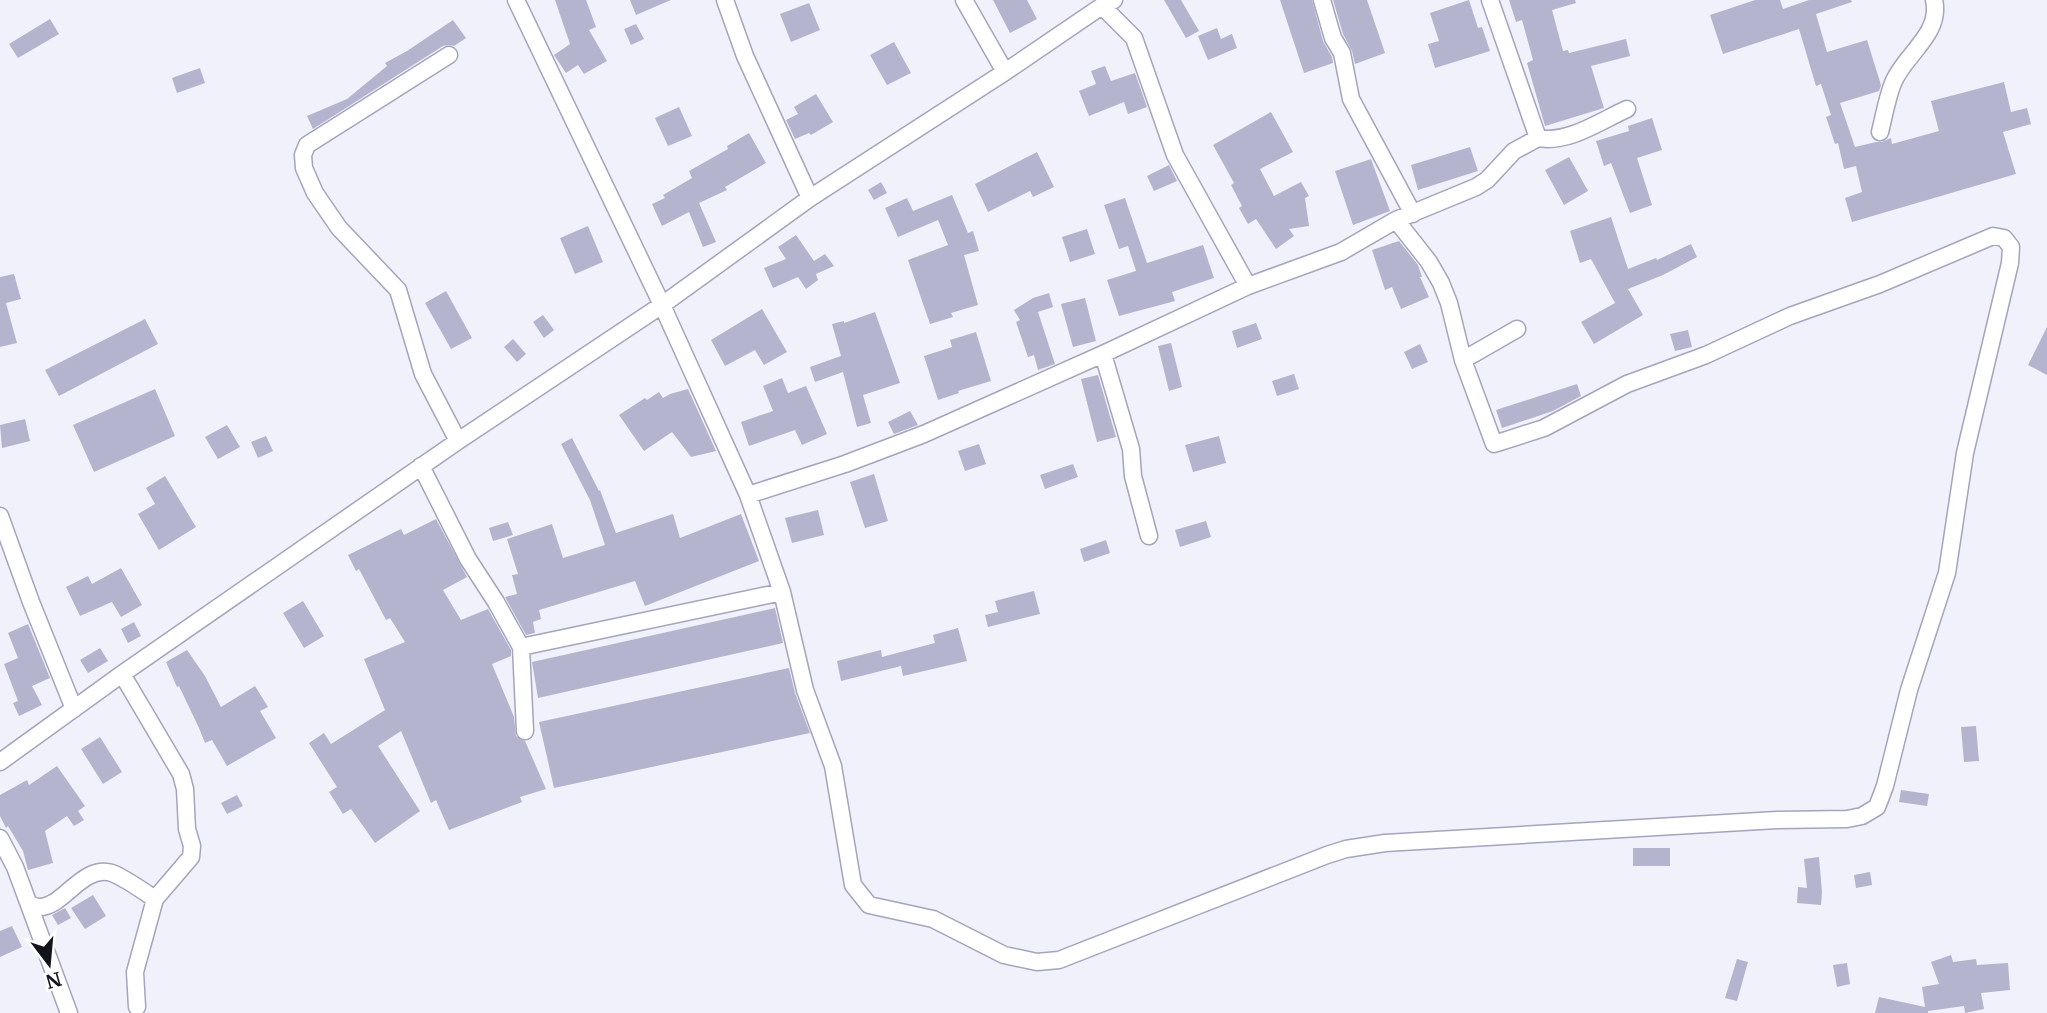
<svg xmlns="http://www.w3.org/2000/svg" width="2047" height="1013" font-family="Merriweather,serif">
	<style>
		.building { fill: #b4b4ce }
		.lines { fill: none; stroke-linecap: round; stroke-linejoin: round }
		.minor-casing { stroke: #a4a4bd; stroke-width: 19 }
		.minor { stroke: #fff; stroke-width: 16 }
	</style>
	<rect width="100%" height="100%" fill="#f1f1fc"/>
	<!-- building -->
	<path class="building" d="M555,0H586L596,27L589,30L607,61L584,74L578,65L566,73L554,55L570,44Z
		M630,0H671L636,15Z
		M993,0H1027L1037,19L1010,33Z
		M1164,0H1181L1199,31L1186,38Z
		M1280,0H1312L1323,41L1332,57L1333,63L1304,73Z
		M1333,0H1367L1385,53L1355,64L1352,51L1343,34Z
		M1469,0L1478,28L1482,27L1490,51L1435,68L1428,44L1439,41L1430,13Z
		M1509,0H1575L1576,3L1552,10L1563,51L1568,50L1569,53L1626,39L1630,56L1591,66L1604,108L1545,126L1527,63L1533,60L1522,20L1516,22Z
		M1755,0H1780L1783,9L1809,0H1851L1852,2L1816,14L1827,52L1867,40L1881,85L1879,91L1840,103L1855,147L1876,142H1882L1891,138L1892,144L1939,131L1931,101L2004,82L2011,112L2027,108L2031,124L2003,132L2016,174L1852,222L1845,198L1862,192L1856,166L1844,169L1838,143L1835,144L1826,117L1831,115L1821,84L1816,86L1799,29L1723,54L1710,15Z
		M809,3L820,30L791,42L780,14Z
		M50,19L59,34L18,58L9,44Z
		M453,20L466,38L454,46L449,45L443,46L313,129L307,116L347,99L387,66L385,63L407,51Z
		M636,24L644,39L631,45L624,29Z
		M1217,28L1221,39L1232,34L1237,48L1208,60L1198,36Z
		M894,42L911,73L887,85L870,55Z
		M1105,66L1111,81L1135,73L1147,107L1128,114L1124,102L1089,116L1079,91L1096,84L1091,71Z
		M200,68L205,83L177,93L172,78Z
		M816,94L833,122L811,135L809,133L795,139L786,120L798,114L794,107Z
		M679,107L692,136L668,146L655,118Z
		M1271,112L1293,152L1260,169L1274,196L1301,182L1309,196L1305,198L1309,226L1289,229L1294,236L1276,249L1256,219L1248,224L1239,208L1242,206L1231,185L1234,183L1213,145Z
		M1652,118L1662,150L1637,158L1652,205L1630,213L1611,163L1604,166L1596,141L1629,131L1628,126Z
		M749,133L766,163L725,187L727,190L699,203L716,242L703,247L689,212L662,226L652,204L665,198L663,195L692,178L689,171L728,149L727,146Z
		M1470,147L1478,171L1418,190L1411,165Z
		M1037,152L1054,187L1033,197L1030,191L988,212L975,184Z
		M1569,157L1588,191L1564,205L1545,170Z
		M1371,159L1390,211L1353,225L1335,171Z
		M1169,165L1177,181L1154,191L1147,176Z
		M881,182L887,193L874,200L868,190Z
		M952,195L968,233L973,231L979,251L964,255L978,305L951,313L953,317L930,324L908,260L948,245L938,220L898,237L885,208L907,198L913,211Z
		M1125,198L1147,263L1203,245L1214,278L1172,292L1175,301L1119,316L1107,280L1136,271L1128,246L1119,249L1104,205Z
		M1611,217L1628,269L1656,258L1657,260L1691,244L1697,257L1663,275L1628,289L1643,315L1594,344L1581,322L1615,303L1591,259L1580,263L1570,231Z
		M588,226L603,262L575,274L560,238Z
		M1087,229L1095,254L1070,262L1062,237Z
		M796,235L814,261L825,254L834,266L816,274L818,280L806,289L798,277L773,288L764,268L786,259L778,247Z
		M1399,241L1418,265L1422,277H1420L1429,297L1401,309L1392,287L1385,290L1372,250Z
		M14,274L21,299L6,303L17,343L0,347V277Z
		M446,291L472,338L451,349L425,303Z
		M1049,293L1053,307L1038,312L1055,364L1038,370L1034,355L1028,357L1016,322L1020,320L1014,310L1033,298Z
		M1085,298L1096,341L1073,347L1061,304Z
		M762,309L787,352L764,365L755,350L725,366L711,340Z
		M875,312L900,383L863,395L871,423L857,427L843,372L815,382L810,367L841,356L832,324L844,321V323Z
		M543,315L554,330L544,338L533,322Z
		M145,319L158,344L59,396L45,370Z
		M1256,323L1262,339L1237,348L1232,331Z
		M2047,327V375L2028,365Z
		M1688,330L1692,347L1675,351L1670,334Z
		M976,332L991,381L958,391L959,393L938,400L924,356L952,347L950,340Z
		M513,339L526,354L517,362L504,347Z
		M1171,343L1182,387L1169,391L1158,346Z
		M1420,344L1428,362L1412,369L1404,352Z
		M1294,374L1299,389L1277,396L1272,381Z
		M1098,375L1116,437L1097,442L1081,379Z
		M782,378L788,393L806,386L827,434L802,445L795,430L749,446L741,422L773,411L763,386Z
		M1577,384L1581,396L1553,411L1502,428L1496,410Z
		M155,389L175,436L94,472L73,425Z
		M688,389L716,451L691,457L672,432L644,451L619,415L645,398L647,400L659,392L663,398L670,394Z
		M910,411L918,425L894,434L888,422Z
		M25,419L30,441L2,448L0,425Z
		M227,425L240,447L218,459L205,437Z
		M266,436L273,451L258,458L251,442Z
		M1219,436L1226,463L1193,472L1185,445Z
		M572,438L599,491L600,490L616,533L673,514L680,538L741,514L759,561L645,606L635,581L539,610L541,619L533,622L535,633L526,635L505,597L517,594L512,575L518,574L507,539L552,524L563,558L605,545L590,500L561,444Z
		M979,444L986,464L965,471L958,451Z
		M1073,464L1078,477L1045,489L1040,475Z
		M874,474L888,521L865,528L850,482Z
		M165,476L196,527L159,550L138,514L155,504L146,488Z
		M818,510L824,535L792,543L785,518Z
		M436,519L467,577L443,590L461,620L488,609L511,650V656L492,664L514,717L516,736L525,741L546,789L520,797L522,802L449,830L436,800L431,803L401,731L378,746L420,811L375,843L351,809L343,814L329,792L337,787L309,743L324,733L331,744L385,710L364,659L405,642L390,618L386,620L359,569L356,571L348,555L401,529L404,535Z
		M1206,521L1211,537L1180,547L1175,530Z
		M508,522L513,535L493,541L489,528Z
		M1106,540L1110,553L1084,562L1080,549Z
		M121,568L142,605L121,617L112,602L80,616L66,587L88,576L92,584Z
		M1034,591L1040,614L988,627L985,615L998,612L995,601Z
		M303,601L324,636L304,648L283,613Z
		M775,608L783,643L538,698L532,662Z
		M134,622L141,636L128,643L121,629Z
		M28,624L50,678L32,686L42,705L19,716L13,703L18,701L4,664L18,658L8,633Z
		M958,628L967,661L903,676L901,666L841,681L837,661L881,650L882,657L935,643L933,635Z
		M100,648L108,661L88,673L80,660Z
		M187,650L205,676L221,707L255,686L268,707L260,711L276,738L227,766L212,740L205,743L199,728L179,686L177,687L166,662Z
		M789,668L795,693L810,733L554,788L539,722Z
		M1976,726L1979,761L1964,762L1961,727Z
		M100,737L122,772L103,784L81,749Z
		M57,766L85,806L78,811L84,820L74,826L67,816L45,831L53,863L28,870L23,851L8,826L6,828L0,816V795L27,780L29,785Z
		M1901,790L1929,794L1927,806L1899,802Z
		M237,795L243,806L227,814L221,803Z
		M1633,848H1670V866H1633Z
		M1819,857L1822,892L1821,905L1797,903L1798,887L1807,888L1804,859Z
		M1870,872L1872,885L1856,888L1854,875Z
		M93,895L106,916L85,929L71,908Z
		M65,908L71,918L58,925L52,915Z
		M12,926L22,947L0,957V931Z
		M1951,955L1953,962L1976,959L1977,965L2008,963L2010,990L1981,993L1984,1009L1965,1013L1964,1006L1928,1011V1013H1875L1879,997L1925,1007L1922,987L1939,984L1931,962Z
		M1737,959L1748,962L1737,1001L1725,998Z
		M1847,963L1850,984L1837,987L1833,965Z"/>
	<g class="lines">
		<!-- minor casing -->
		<g class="minor-casing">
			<path id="minor" d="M516,0L662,305L748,495L782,592L805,690L833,766L853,885L869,905L933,919L1004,955L1037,962L1059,960L1327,855L1346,849L1385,843L1777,820L1847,819L1862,816L1877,807L1885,786L1909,690L1947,573L1965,453L2010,263L2011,247L2004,238L1993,236L1880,284L1790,316L1706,355L1627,384L1544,428L1494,444L1463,360L1449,303L1441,283L1429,262L1396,220
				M725,0L745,56L810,198
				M964,0L1005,72
				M1322,0L1333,38L1342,53L1351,99L1413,214
				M1490,0L1538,138
				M1102,6L1134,38L1175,155L1248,286
				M449,55L307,145L303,155L304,168L315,193L339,228L398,290L423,374L458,441
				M1880,132C1884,116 1887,98 1893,83C1904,55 1942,34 1934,0
				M1103,354L1131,449L1133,476L1149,536
				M1463,360L1517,329
				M421,466L468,559L496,602L521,647L525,731
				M748,495L845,464L924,434L1103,354L1248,286L1341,252L1396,220L1476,187L1487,180L1514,151L1538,138C1568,144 1600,121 1627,109
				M0,516L31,602L74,709
				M521,647L782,592
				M122,674L181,774L185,789L187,829L192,846L191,857L155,899L135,972L137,1007
				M0,762L122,674L458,441L662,305L810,198L1005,72L1102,6L1114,0
				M0,838L15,867L69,1013
				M29,904C32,905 36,907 39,907C63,908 82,864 112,873C125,878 143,891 155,899"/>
		</g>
		<!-- minor -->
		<use href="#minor" class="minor"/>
	</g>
	<!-- north arrow -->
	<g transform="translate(49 964) rotate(164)" stroke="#ffffff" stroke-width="5" paint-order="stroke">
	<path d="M0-5L12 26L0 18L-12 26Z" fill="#13131c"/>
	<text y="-10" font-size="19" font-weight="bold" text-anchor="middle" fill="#13131c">N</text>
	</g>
</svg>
